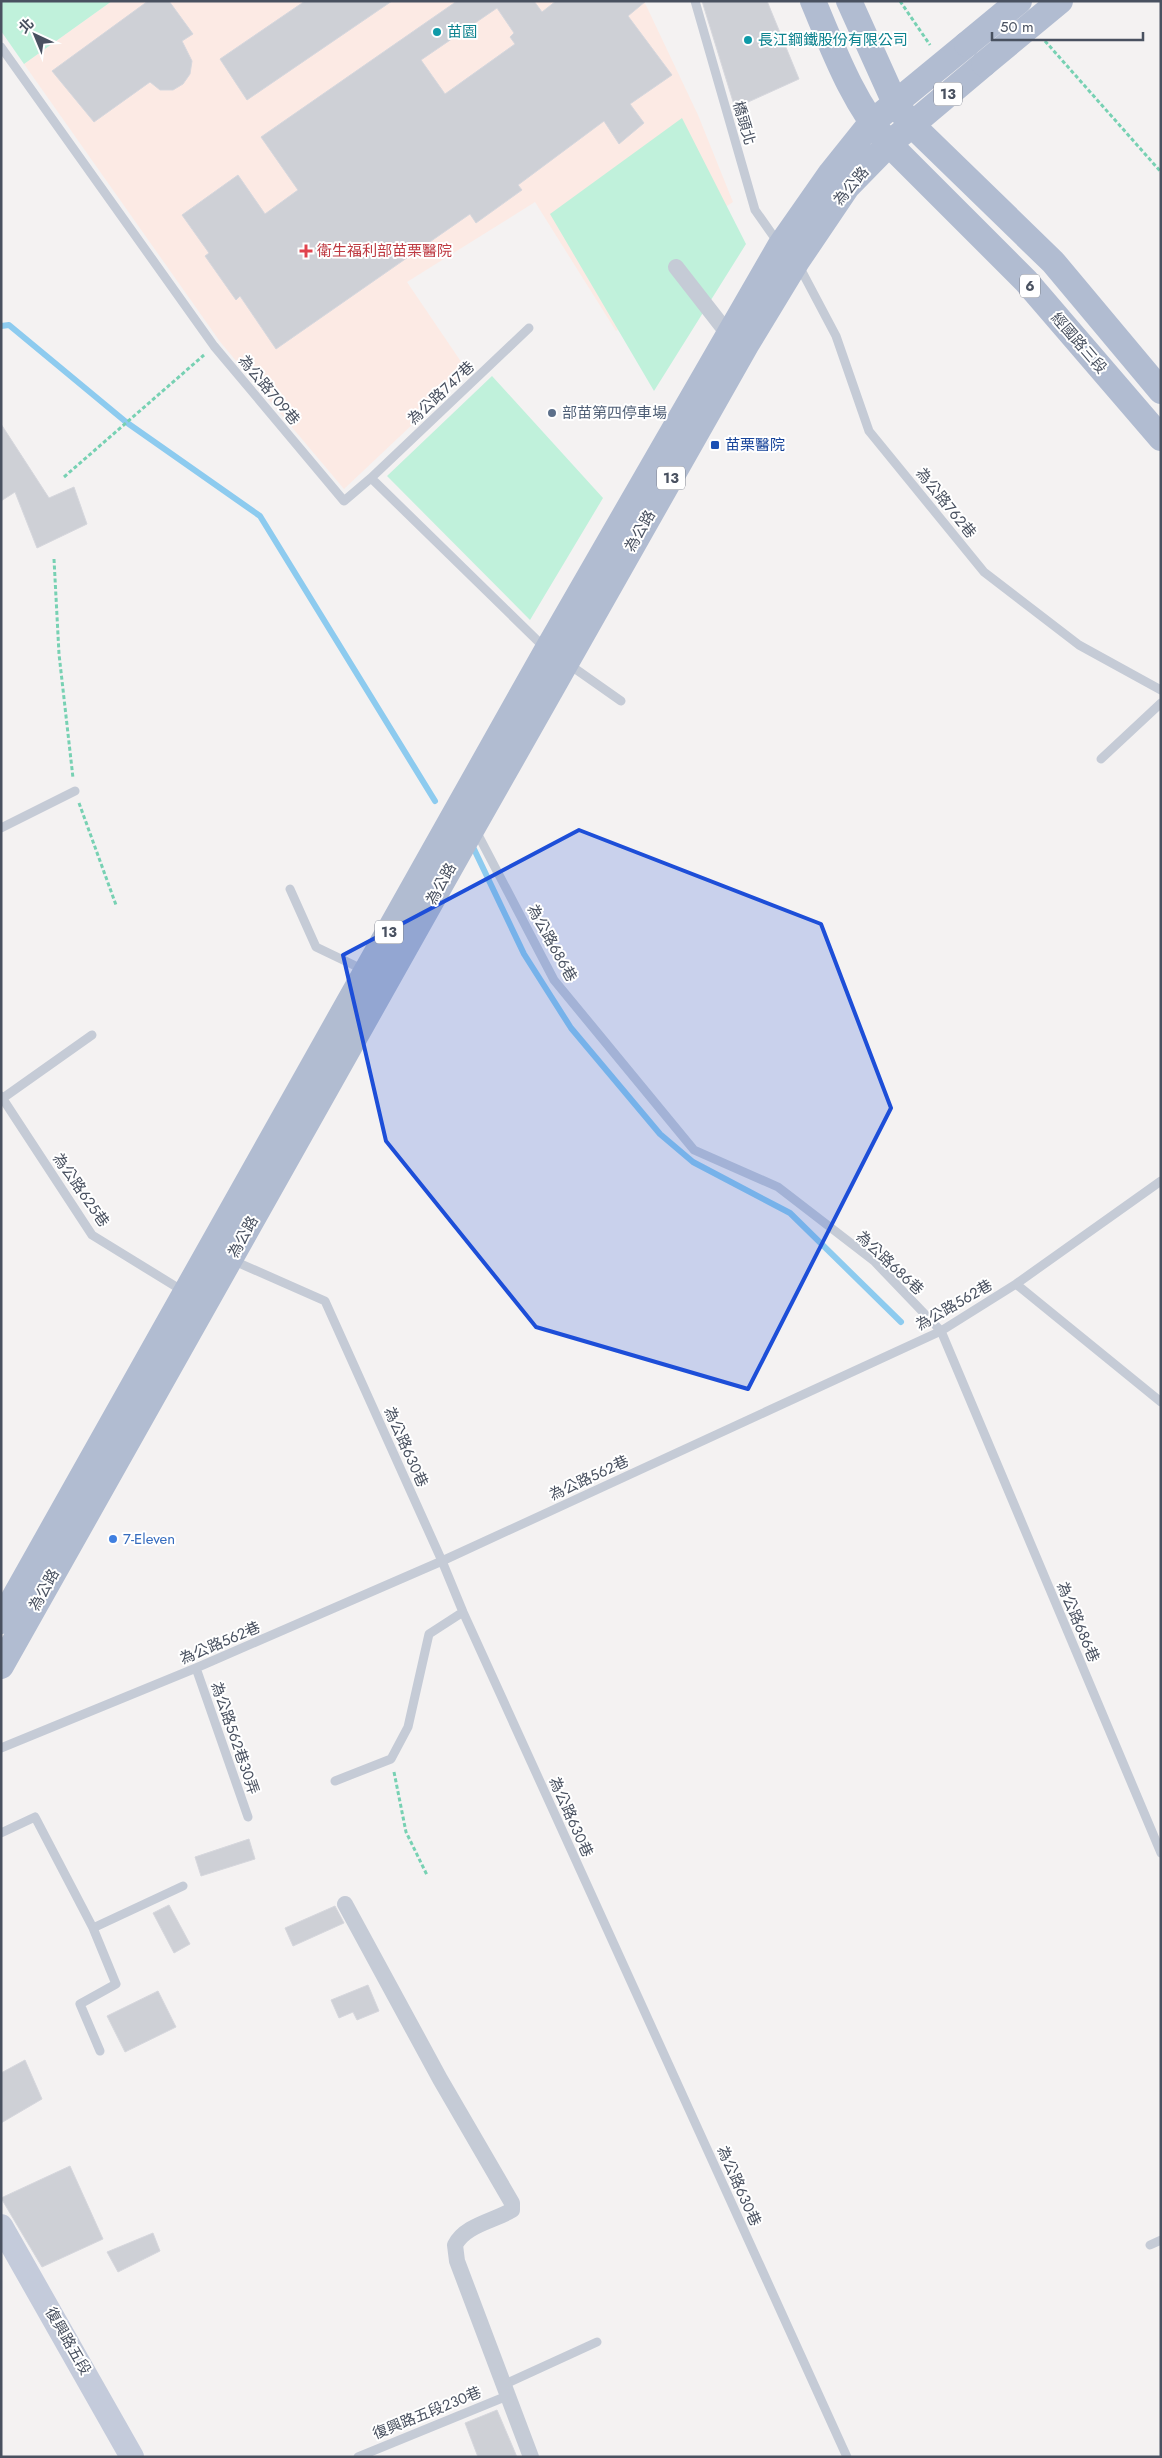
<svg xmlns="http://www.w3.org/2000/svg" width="1162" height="2458" font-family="Jost,'Noto Sans TC',sans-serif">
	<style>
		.medical { fill: #fceae4 }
		.green { fill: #c0f1db }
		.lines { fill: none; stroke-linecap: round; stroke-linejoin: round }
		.stream { stroke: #8dcbef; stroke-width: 6 }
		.building { fill: #ced0d6; stroke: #d6d7dd; fill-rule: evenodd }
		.path { stroke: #77d1b3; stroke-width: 3; stroke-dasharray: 4 2.5; stroke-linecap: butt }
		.lane { stroke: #c5cbd6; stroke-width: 9 }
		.street { stroke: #c5cbd6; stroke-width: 16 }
		.secondary { stroke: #c4cbdb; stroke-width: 24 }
		.primary { stroke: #b1bcd1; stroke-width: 26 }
		.primary-bridge { stroke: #b1bcd1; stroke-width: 26 }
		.marked { fill: #1d4ed8; fill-opacity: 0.2; stroke: #1d4ed8; stroke-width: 4; stroke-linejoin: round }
		.culture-dot { fill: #0f9aa8; stroke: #fff; stroke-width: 2 }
		.health-dot { fill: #e0444e; stroke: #fff; stroke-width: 2 }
		.service-dot { fill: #5c6f8a; stroke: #fff; stroke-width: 2 }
		.transit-dot { fill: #1a4fb4; stroke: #fff; stroke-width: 2 }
		.shop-dot { fill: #3f7fe0; stroke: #fff; stroke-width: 2 }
		.labels { text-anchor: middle; stroke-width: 4; stroke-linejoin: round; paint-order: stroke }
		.shield { fill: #fff; stroke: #808590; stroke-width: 1 }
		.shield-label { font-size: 14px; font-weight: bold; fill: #495160 }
		.culture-label { font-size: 15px; fill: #0d838f; stroke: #fff; text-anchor: start }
		.street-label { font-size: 15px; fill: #495160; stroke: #fff }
		.health-label { font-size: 15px; fill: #be3a42; stroke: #fff; text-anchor: start }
		.service-label { font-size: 15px; fill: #4e5e75; stroke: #fff; text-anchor: start }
		.transit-label { font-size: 15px; fill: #164399; stroke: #fff; text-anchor: start }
		.shop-label { font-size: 15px; fill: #366cbe; stroke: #fff; text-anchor: start }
	</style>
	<rect width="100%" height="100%" fill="#f4f2f2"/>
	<!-- medical -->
	<path class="medical" d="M112,1H644L698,115L733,202L673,241L670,290L616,331L535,202L407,282L468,372L344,489L221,343L24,64Z"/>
	<!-- green -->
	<path class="green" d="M1,1H112L24,64L1,31Z
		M682,118L746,244L654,391L550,214Z
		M492,376L603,498L530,620L387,476Z"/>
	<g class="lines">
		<!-- stream -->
		<path class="stream" d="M1,326L9,325L126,422L260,516L435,801
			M473,847L524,954L571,1028L660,1134L693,1162L790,1213L901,1322"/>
	</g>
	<!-- building -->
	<path class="building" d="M148,1H169L193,34L182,41L192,61L190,74L183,84L173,90H160L150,82L94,122L52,71Z
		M305,1H392L247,100L220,59Z
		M457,1H534L542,12L556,1H646L628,16L672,75L630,104L644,123L619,144L604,121L518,185L522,190L476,223L470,214L276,349L240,296L236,300L205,256L209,253L182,215L238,175L265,214L298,190L261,137ZM497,8L514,33L510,37L515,44L445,94L421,60Z
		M702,1H767L799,79L735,108Z
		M1,424L49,498L74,487L87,524L37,548L15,492L1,501Z
		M249,1839L255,1859L201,1876L195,1857Z
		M169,1905L190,1944L174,1953L153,1913Z
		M335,1906L344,1923L293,1946L285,1928Z
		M368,1985L379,2011L357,2020L353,2012L339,2018L331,2000Z
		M158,1991L176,2027L125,2052L107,2016Z
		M25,2060L42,2099L1,2123V2073Z
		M70,2166L103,2239L42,2267L1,2198Z
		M153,2233L160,2251L118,2272L107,2252Z
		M497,2410L517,2457H478L465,2423Z"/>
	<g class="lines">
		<!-- path -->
		<path class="path" d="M900,1L930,45
			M1045,41L1161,172
			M64,477L204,355
			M54,559L59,654L73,778
			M79,803L116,905
			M394,1772L406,1832L427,1875"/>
		<!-- lane -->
		<path class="lane" d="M695,1L755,210L779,244
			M1,47L214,346L344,501L371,478L546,649
			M799,266L836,336L869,431L984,572L1079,645L1161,690
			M371,478L529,328
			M567,663L621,701
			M1101,759L1161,703
			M1,828L75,791
			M475,829L554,980L694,1150L778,1187L874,1261L941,1331L1161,1853
			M290,889L316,947L364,970
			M1,1096L92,1235L183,1291
			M3,1098L92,1035
			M232,1260L325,1301L442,1561L463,1612L847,2457
			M1016,1284L1161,1402
			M196,1668L248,1817
			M1,1748L196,1668L442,1561L941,1331L1016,1284L1161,1181
			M335,1781L391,1759L408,1727L429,1634L463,1612
			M1,1833L35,1817L93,1928L116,1984L80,2004L100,2051
			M93,1928L183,1886
			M1150,2245L1161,2240
			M503,2385L597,2342
			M358,2457L507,2396"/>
		<!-- street -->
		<path class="street" d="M676,267L729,335L736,339
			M345,1904L440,2079L512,2203V2210C494,2221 465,2225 455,2245L457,2261L531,2457"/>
		<!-- secondary -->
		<path class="secondary" d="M1,2226L132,2457"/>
		<!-- primary -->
		<path class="primary" d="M813,1C834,51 853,103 889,144L1026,281L1161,438
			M849,1L895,103L911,124L1053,262L1161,391
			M1,1621L547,650L780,246L831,173L871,123L967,44
			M1,1666L473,827L746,345L797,261L847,187L889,144L984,64"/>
		<!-- primary-bridge -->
		<path class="primary-bridge" d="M967,44L1019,1
			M984,64L1060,1"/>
	</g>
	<!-- marked area -->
	<path class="marked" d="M579,830L821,924L891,1108L748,1389L536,1327L386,1141L343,955Z"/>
	<!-- markers -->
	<g class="culture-dot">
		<circle cx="437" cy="32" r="5"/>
		<circle cx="748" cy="40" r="5"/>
	</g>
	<path class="health-dot" d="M303.5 243.5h5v5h5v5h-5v5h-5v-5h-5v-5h5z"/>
	<circle class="service-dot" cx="552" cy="413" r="5"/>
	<rect class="transit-dot" x="710" y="440" width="10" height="10" rx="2.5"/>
	<circle class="shop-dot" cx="113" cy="1539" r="5"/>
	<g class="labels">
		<!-- shield labels -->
		<g class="shield">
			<rect x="934" y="82.5" width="28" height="23" rx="4"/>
			<rect x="1020" y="274.5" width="20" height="23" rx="4"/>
			<rect x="657" y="466.5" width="28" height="23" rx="4"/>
			<rect x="375" y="920.5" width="28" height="23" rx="4"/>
		</g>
		<g class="shield-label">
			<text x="948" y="99">13</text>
			<text x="1030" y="291">6</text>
			<text x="671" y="483">13</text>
			<text x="389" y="937">13</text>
		</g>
		<!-- culture labels -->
		<g class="culture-label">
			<text x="447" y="37">苗園</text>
			<text x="758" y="45">長江鋼鐵股份有限公司</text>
		</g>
		<!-- street labels -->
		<g class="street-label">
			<text transform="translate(744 123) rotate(74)" y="5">橋頭北</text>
			<text transform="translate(851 186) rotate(-50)" y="5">為公路</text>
			<text transform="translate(1079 343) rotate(49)" y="5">經國路三段</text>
			<text transform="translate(269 390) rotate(50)" y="5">為公路709巷</text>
			<text transform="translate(441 393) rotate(-43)" y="5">為公路747巷</text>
			<text transform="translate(946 503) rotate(51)" y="5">為公路762巷</text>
			<text transform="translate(640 531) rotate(-60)" y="5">為公路</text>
			<text transform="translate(441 884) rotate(-61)" y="5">為公路</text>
			<text transform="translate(552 943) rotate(61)" y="5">為公路686巷</text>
			<text transform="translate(81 1190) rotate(55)" y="5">為公路625巷</text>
			<text transform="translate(243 1237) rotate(-61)" y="5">為公路</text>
			<text transform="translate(890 1263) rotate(43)" y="5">為公路686巷</text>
			<text transform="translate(954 1305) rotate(-30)" y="5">為公路562巷</text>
			<text transform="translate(406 1447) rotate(66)" y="5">為公路630巷</text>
			<text transform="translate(589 1478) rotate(-25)" y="5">為公路562巷</text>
			<text transform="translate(44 1590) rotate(-61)" y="5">為公路</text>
			<text transform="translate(1078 1622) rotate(67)" y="5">為公路686巷</text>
			<text transform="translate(220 1643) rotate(-23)" y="5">為公路562巷</text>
			<text transform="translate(235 1738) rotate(71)" y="5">為公路562巷30弄</text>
			<text transform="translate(571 1817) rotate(66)" y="5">為公路630巷</text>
			<text transform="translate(739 2186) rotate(66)" y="5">為公路630巷</text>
			<text transform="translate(68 2341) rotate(60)" y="5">復興路五段</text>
			<text transform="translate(427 2413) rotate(-22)" y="5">復興路五段230巷</text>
		</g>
		<!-- health labels -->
		<g class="health-label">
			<text x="317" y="256">衛生福利部苗栗醫院</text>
		</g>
		<!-- service labels -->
		<g class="service-label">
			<text x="562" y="418">部苗第四停車場</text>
		</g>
		<!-- transit labels -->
		<g class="transit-label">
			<text x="725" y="450">苗栗醫院</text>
		</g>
		<!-- shop labels -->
		<g class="shop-label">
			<text x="123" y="1544">7-Eleven</text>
		</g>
	</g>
	<!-- border -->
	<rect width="1162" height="2458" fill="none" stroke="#495160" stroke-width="5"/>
	<!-- north arrow -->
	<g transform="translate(35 35) rotate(316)" stroke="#ffffff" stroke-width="4" paint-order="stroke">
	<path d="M0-4L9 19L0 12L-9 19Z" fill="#495160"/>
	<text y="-8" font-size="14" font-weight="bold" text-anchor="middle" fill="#495160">北</text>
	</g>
	<!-- scale -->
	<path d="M992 32v8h151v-8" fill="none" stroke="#495160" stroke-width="2.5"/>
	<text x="1000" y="32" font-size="15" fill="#495160" stroke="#ffffff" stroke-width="4" paint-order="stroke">50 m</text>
</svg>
